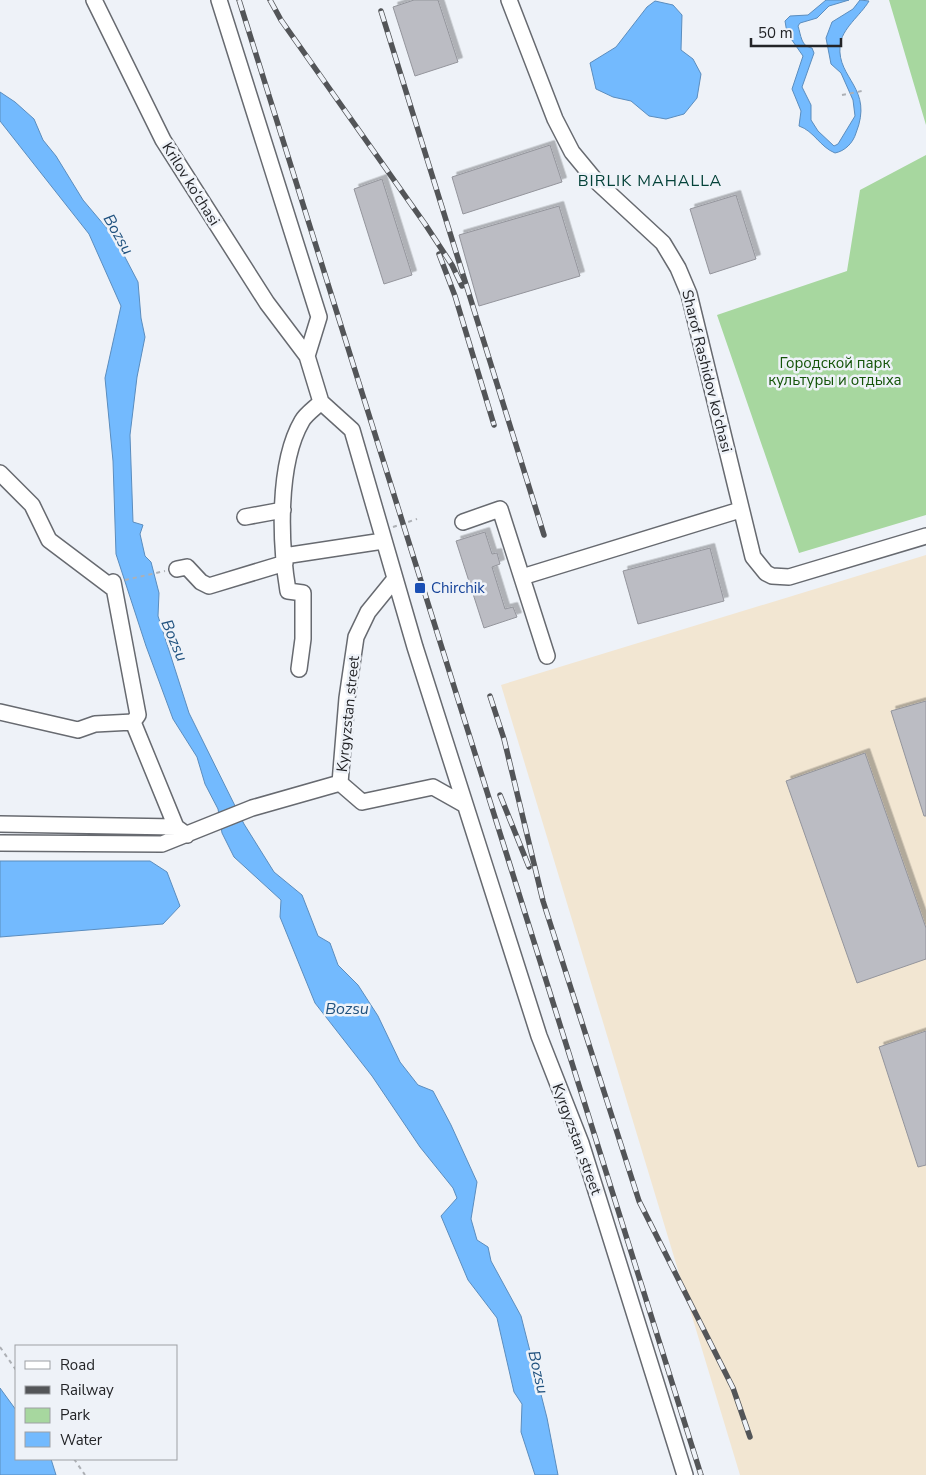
<svg xmlns="http://www.w3.org/2000/svg" width="926" height="1475" font-family="'Nunito Sans',sans-serif">
	<style>
		.industrial { fill: #f2e6d2 }
		.green { fill: #a7d79f }
		.water { fill: #73bafe; stroke: #5b8dbe }
		.building { fill: #bbbcc3; stroke: #94959c; filter: url(#shadow) }
		.lines { fill: none; stroke-linecap: round; stroke-linejoin: round }
		.minor-casing { stroke: #676a70; stroke-width: 18 }
		.path { stroke: #adb0b5; stroke-width: 2; stroke-dasharray: 4 4; stroke-linecap: butt }
		.minor { stroke: #fff; stroke-width: 15 }
		.rail-casing { stroke: #535558; stroke-width: 5.5 }
		.rail { stroke: #eef2f8; stroke-width: 4; stroke-dasharray: 11; stroke-linecap: butt }
		.transit-dot { fill: #1a4fb4; stroke: #eef2f8; stroke-width: 2 }
		.labels { text-anchor: middle; stroke-width: 5; stroke-linejoin: round; paint-order: stroke }
		.street-label { font-size: 15px; fill: #232427; stroke: #eef2f8 }
		.park-label { font-size: 15px; fill: #145408; stroke: #eef2f8 }
		.transit-label { font-size: 15px; fill: #164399; stroke: #eef2f8; text-anchor: start }
		.neighbourhood-label { font-size: 16px; letter-spacing: 1px; fill: #044239; stroke: #eef2f8 }
		.water-label { font-size: 16px; font-style: italic; fill: #20527f; stroke: #eef2f8 }
	</style>
	<defs>
		<filter id="shadow"><feDropShadow dx="4.5" dy="-4.5" stdDeviation="0" flood-color="#0004"/></filter>
	</defs>
	<rect width="100%" height="100%" fill="#eef2f8"/>
	<!-- industrial -->
	<path class="industrial" d="M926,555V1475H740L501,685Z"/>
	<!-- green -->
	<path class="green" d="M889,0H926V125Z
		M926,155V515L799,553L717,315L847,271L860,190Z"/>
	<!-- water -->
	<path class="water" d="M826,0H849L829,6L817,18L800,23L798,26C801,35 801,47 812,48L814,53L802,87L811,105V120L818,131L834,146L838,144L855,116L853,100L841,73L831,64L826,38L832,22L853,9L860,0L869,1C861,15 841,29 840,46C837,79 874,88 856,133C853,143 845,151 835,153C820,147 814,131 799,126L801,111L792,89L803,56L787,33L785,21L790,16L808,15Z
		M655,1L673,5L682,15L681,50L693,59L701,74L697,98L684,114L666,119L649,116L631,101L613,97L596,89L590,63L616,47L647,7Z
		M0,92L15,102L34,119L43,140L56,156L83,200L115,238L138,282L141,318L145,337L137,377L130,435L133,522L143,525L140,534L145,556L151,562L159,593L158,616L189,713L244,824L274,872L302,895L318,936L330,943L338,965L358,985L378,1016L400,1062L418,1085L433,1091L451,1125L477,1182L471,1219L477,1240L488,1247L491,1261L521,1316L547,1418L558,1475H535L521,1432L522,1404L514,1392L497,1318L468,1280L441,1216L457,1198L453,1188L420,1147L372,1076L315,1003L280,917L281,900L234,857L222,833L218,809L205,784L197,757L173,719L146,646L116,554L113,461L105,378L121,306L89,234L0,121Z
		M0,861H150L167,872L180,906L163,924L0,937Z
		M0,1388L16,1410V1459H51L56,1475H0Z"/>
	<!-- building -->
	<path class="building" d="M414,0H438L458,62L415,76L393,7Z
		M550,145L562,182L463,214L452,177Z
		M382,179L412,275L384,284L354,189Z
		M736,195L756,259L710,274L690,209Z
		M559,206L580,276L479,306L459,235Z
		M485,532L492,554L497,553L500,564L492,567L505,609L513,607L517,617L484,628L456,541Z
		M710,548L724,601L638,624L623,571Z
		M926,701V816H924L891,711Z
		M865,753L926,928V959L857,983L786,781Z
		M926,1031V1165L918,1167L879,1047Z"/>
	<g class="lines">
		<!-- minor casing -->
		<g class="minor-casing">
			<path id="minor" d="M94,0L163,140L267,303L307,356L321,402L352,430L415,647L539,1036L581,1143L685,1475
				M219,0L319,317L307,356
				M509,0L555,119L572,152L596,181L663,243L678,268L689,294L753,557L766,573L772,576L789,577L926,536
				M0,473L32,505L49,540L114,589
				M245,517L283,510
				M463,522L500,509L547,656
				M284,556L383,541
				M177,569L187,567L201,582L209,586L285,563
				M522,577L740,510
				M113,582L138,715L133,722L176,827L187,835
				M299,669L303,639V593L288,591C280,543 277,464 302,421C306,414 315,408 321,402
				M0,712L78,730L95,724L133,722
				M340,783L347,698L356,637L368,612L394,580
				M340,783L362,802L433,787L465,805
				M0,824L176,827
				M0,843L162,844L252,808L340,783"/>
		</g>
		<!-- path -->
		<path class="path" d="M842,95L862,91
			M393,527L417,519
			M125,580L165,571
			M0,1347L16,1370
			M74,1459L85,1475"/>
		<!-- minor -->
		<use href="#minor" class="minor"/>
		<!-- rail casing -->
		<g class="rail-casing">
			<path id="rail" d="M239,0L701,1475
				M270,0L281,20L425,224L452,265L462,286
				M381,11L544,535
				M439,254L455,296L494,425
				M490,696L504,739L543,901L639,1201L733,1388L750,1437
				M500,795L529,867"/>
		</g>
		<!-- rail -->
		<use href="#rail" class="rail"/>
	</g>
	<!-- markers -->
	<rect class="transit-dot" x="414" y="582" width="12" height="12" rx="2.5"/>
	<g class="labels">
		<!-- street labels -->
		<g class="street-label">
			<text transform="translate(191 184) rotate(58)" y="5">Krilov ko‘chasi</text>
			<text transform="translate(707 371) rotate(76)" y="5">Sharof Rashidov ko'chasi</text>
			<text transform="translate(348 714) rotate(-84)" y="5">Kyrgyzstan street</text>
			<text transform="translate(577 1139) rotate(70)" y="5">Kyrgyzstan street</text>
		</g>
		<!-- park labels -->
		<g class="park-label">
			<text x="835" y="368">Городской парк<tspan x="835" dy="17">культуры и отдыха</tspan></text>
		</g>
		<!-- transit labels -->
		<g class="transit-label">
			<text x="431" y="593">Chirchik</text>
		</g>
		<!-- neighbourhood labels -->
		<g class="neighbourhood-label">
			<text x="650" y="186">BIRLIK MAHALLA</text>
		</g>
		<!-- water labels -->
		<g class="water-label">
			<text transform="translate(119 234) rotate(60)" y="6">Bozsu</text>
			<text transform="translate(175 640) rotate(67)" y="6">Bozsu</text>
			<text x="347" y="1014">Bozsu</text>
			<text transform="translate(539 1372) rotate(77)" y="6">Bozsu</text>
		</g>
	</g>
	<!-- legend -->
	<rect x="15" y="1345" width="162" height="115" fill="#eef2f8" stroke="#9da0a4"/>
	<rect x="25" y="1361" width="25" height="8" fill="#ffffff" stroke="#9da0a4"/>
	<text x="60" y="1370" font-size="15" fill="#232427">Road</text>
	<rect x="25" y="1386" width="25" height="8" fill="#535558" stroke="#9da0a4"/>
	<text x="60" y="1395" font-size="15" fill="#232427">Railway</text>
	<rect x="25" y="1408" width="25" height="15" fill="#a7d79f" stroke="#9da0a4"/>
	<text x="60" y="1420" font-size="15" fill="#232427">Park</text>
	<rect x="25" y="1432" width="25" height="15" fill="#73bafe" stroke="#9da0a4"/>
	<text x="60" y="1445" font-size="15" fill="#232427">Water</text>
	<!-- scale -->
	<path d="M751 38v8h90v-8" fill="none" stroke="#232427" stroke-width="2.5"/>
	<text x="758" y="38" font-size="15" fill="#232427" stroke="#eef2f8" stroke-width="4" paint-order="stroke">50 m</text>
</svg>
